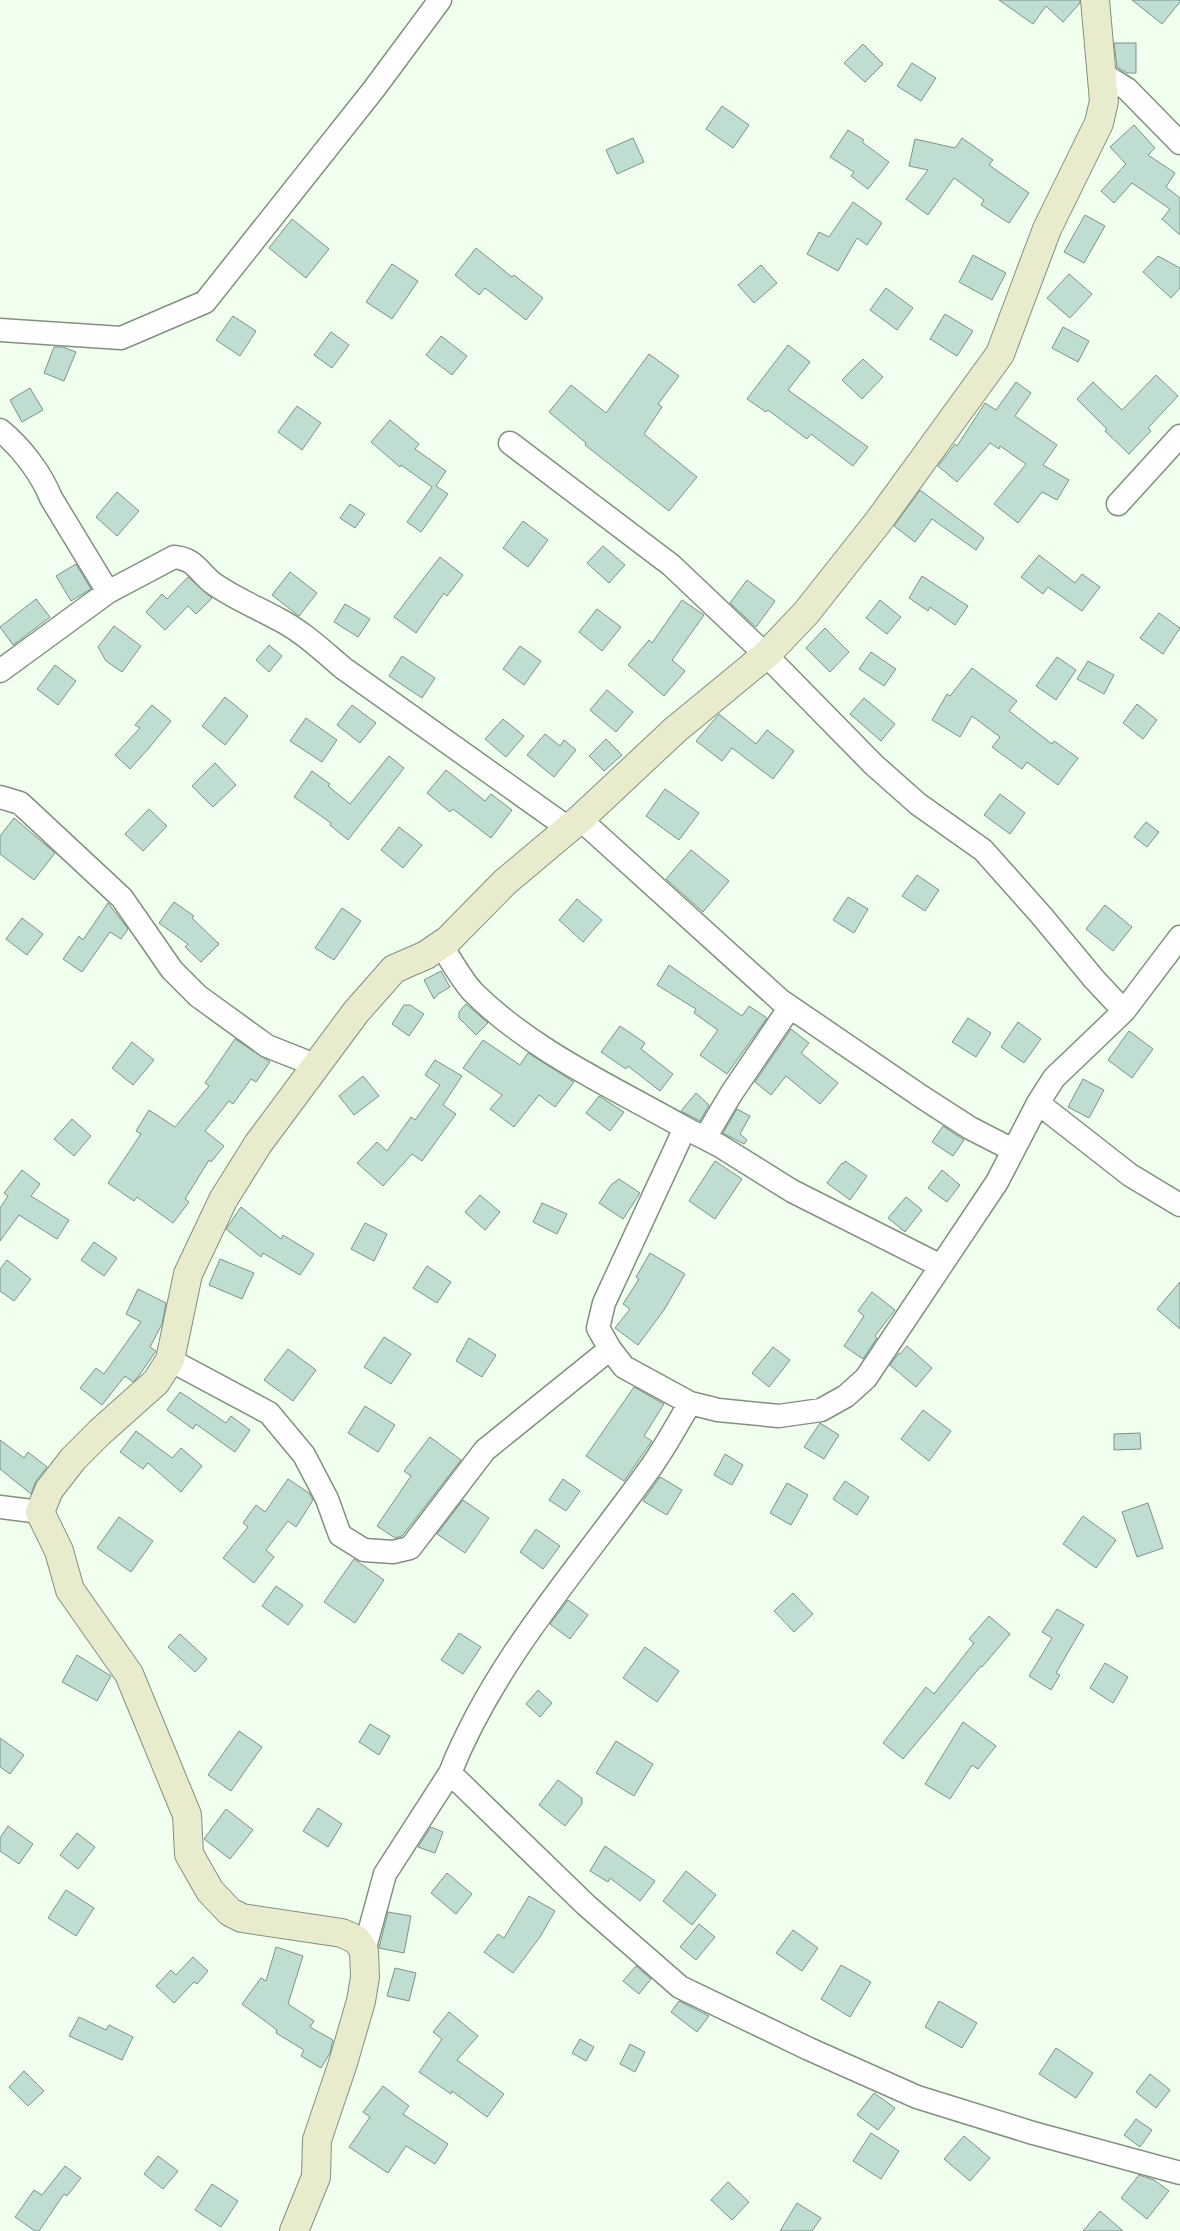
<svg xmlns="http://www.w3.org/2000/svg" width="1180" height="2231" font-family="'Archivo Narrow',sans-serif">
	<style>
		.building { fill: #c0ddd2; stroke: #7a958b }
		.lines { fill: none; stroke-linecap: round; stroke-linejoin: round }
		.street-casing { stroke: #80917e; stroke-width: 25 }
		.secondary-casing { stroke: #80917e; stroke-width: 30 }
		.street { stroke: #fff; stroke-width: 22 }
		.secondary { stroke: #e8ebcc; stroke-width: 28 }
	</style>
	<rect width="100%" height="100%" fill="#f0ffee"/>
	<!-- building -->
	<path class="building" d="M999,0H1080V3L1063,22L1046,6L1033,24Z
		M1132,0H1180V2L1162,24Z
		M1114,43H1136V73H1127L1117,67Z
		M863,44L883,64L865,82L844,63Z
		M912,63L936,78L921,101L897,86Z
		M722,106L749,125L733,148L706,129Z
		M1134,125L1155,148L1148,155L1175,173L1166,187L1180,198V235L1162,219L1170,209L1132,183L1114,203L1101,191L1126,164L1110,147Z
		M848,130L864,140L862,142L889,162L868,189L851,176L854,172L830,157Z
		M633,138L644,162L617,174L606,150Z
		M962,138L993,160L989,165L1029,193L1009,223L981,205L984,200L954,178L928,215L906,199L928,170L909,166L915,139L955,148Z
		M853,202L882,223L867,245L857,238L838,271L807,254L819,232L829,237Z
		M1085,215L1105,226L1084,263L1064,252Z
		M292,219L329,249L306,278L269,248Z
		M476,248L512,277L514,275L543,298L526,320L485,288L479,295L455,275Z
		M973,255L1006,273L992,300L959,282Z
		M1158,256L1180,268V288L1171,298L1143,272Z
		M392,264L418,281L392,319L366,302Z
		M761,265L777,283L754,303L738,285Z
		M1069,274L1092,294L1070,318L1047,298Z
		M886,288L913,308L897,330L870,310Z
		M945,314L973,331L957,356L930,339Z
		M233,316L256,331L240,356L216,340Z
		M1063,327L1089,341L1078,362L1052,348Z
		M331,332L349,345L332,368L314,355Z
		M441,336L467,356L452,375L426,355Z
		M788,345L810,362L788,390L868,447L853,466L811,434L807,439L768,410L766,412L747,399Z
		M54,347H63L76,352L64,381L44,373Z
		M649,354L679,376L658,404L662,407L644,434L697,477L669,511L585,445L586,443L549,412L571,385L606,413Z
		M863,359L883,377L862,399L842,380Z
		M1156,375L1178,396L1148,428L1151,431L1129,454L1105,431L1107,429L1077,399L1093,382L1122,410Z
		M1016,382L1031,393L1015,416L1057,445L1043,465L1069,480L1057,500L1042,492L1018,523L994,504L1026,464L1000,446L999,449L990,443L957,482L938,466L955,444L957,446L985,403L996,410Z
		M30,388L43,410L22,422L10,400Z
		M297,406L321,423L302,450L278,432Z
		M390,420L419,444L415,449L446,471L436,486L448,494L421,532L407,522L432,487L401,465L400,467L371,442Z
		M920,490L984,538L976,550L932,519L915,542L894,526Z
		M117,492L139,511L117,536L96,517Z
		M350,504L365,514L355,528L340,518Z
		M523,521L548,540L528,567L503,548Z
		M603,546L625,565L609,583L587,563Z
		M1039,555L1075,583L1082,574L1100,587L1082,611L1048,587L1043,594L1021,577Z
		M440,557L463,575L447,596L444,593L416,633L394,617Z
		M76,564L91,589L71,601L56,576Z
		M290,572L317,593L299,616L272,595Z
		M922,576L968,606L955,625L930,607L928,611L909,598Z
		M188,577L212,598L196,614L188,606L165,630L146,612L162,594L167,599Z
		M747,580L775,601L756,627L730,603Z
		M36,599L50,617L13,645L0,627Z
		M682,600L704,615L672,660L685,671L664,696L628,665L649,640L652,643Z
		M880,600L901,617L887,634L866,618Z
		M345,604L370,619L358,637L334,622Z
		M597,609L621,627L602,651L579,632Z
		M1159,613L1180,628L1163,654L1140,638Z
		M114,626L141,646L122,672L106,661L98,647Z
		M825,628L849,652L830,672L806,648Z
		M269,645L282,656L269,672L256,660Z
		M520,646L541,661L524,685L503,669Z
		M871,652L896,669L884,686L859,669Z
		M402,656L435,678L422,698L389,676Z
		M1057,657L1076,670L1056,700L1036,686Z
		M1088,661L1114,675L1104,694L1077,679Z
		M55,665L76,681L58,705L37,689Z
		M972,668L1017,701L1009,711L1052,744L1054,741L1078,758L1058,785L1027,762L1022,769L992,747L1000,737L972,716L960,737L932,720L947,694L950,696Z
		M607,690L633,712L616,732L590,710Z
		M225,697L248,716L225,745L202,726Z
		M864,698L895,724L881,741L850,714Z
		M1137,704L1157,720L1143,739L1123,723Z
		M152,705L171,721L149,748L130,769L115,755L140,728L135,725Z
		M352,705L376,723L360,743L337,725Z
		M719,714L756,744L767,730L794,751L773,779L732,748L722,761L696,741Z
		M306,718L337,740L322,762L290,741Z
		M503,719L524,736L506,757L485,739Z
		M545,734L560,746L564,740L576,750L554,777L527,755Z
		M606,739L622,755L604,771L589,756Z
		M389,756L404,768L348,840L330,825L331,823L294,797L312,771L330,784L328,786L350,804Z
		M215,763L236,785L213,807L192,786Z
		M446,770L485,801L491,794L512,810L491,838L453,809L450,812L427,793Z
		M665,789L699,813L679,840L646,816Z
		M1000,794L1025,813L1010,834L984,815Z
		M149,809L167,826L143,851L125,834Z
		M14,818L55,853L34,880L0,854V836Z
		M1146,822L1159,832L1147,847L1134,837Z
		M399,827L422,845L403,868L381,850Z
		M691,850L729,881L703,912L666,879Z
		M917,875L939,890L925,911L902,896Z
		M848,897L868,909L854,933L833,920Z
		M577,899L602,920L583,942L559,920Z
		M174,902L194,916L192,918L219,944L201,962L185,947L188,944L159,923Z
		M108,903L128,929L121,939L110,932L82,972L63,959L79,936L83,940Z
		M1105,905L1132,927L1113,951L1086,929Z
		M342,908L361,921L334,960L315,948Z
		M22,918L43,934L27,955L6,939Z
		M669,965L742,1016L749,1006L767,1018L727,1074L700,1055L718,1030L694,1013L696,1009L657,985Z
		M441,971L450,987L438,994L434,999L424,980Z
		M466,1004L488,1023L476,1035L459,1018V1012Z
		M404,1005H410L424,1014L409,1036L392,1024Z
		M968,1018L991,1033L976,1057L952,1042Z
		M1018,1022L1041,1039L1024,1063L1001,1047Z
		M620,1026L645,1043L641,1049L673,1074L660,1091L628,1066L626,1069L601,1052Z
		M791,1029L809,1043L801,1053L838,1083L820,1104L786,1076L771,1095L755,1082Z
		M1129,1031L1153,1049L1132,1078L1108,1060Z
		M235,1039L270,1062L256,1082L251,1079L233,1104L229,1101L205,1131L224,1146L211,1162L209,1160L185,1199L189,1202L173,1223L137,1197L134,1201L108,1183L141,1134L136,1131L149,1110L175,1127L209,1086L205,1083Z
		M483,1040L520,1065L528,1053L574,1082L555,1107L539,1095L514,1127L490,1109L502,1095L463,1068Z
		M132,1042L154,1060L133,1085L112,1068Z
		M435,1060L462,1076L443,1105L456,1114L422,1161L412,1154L383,1186L357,1163L377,1142L387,1151L411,1117L415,1120L440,1085L425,1075Z
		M363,1076L379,1096L354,1115L339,1096Z
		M1083,1079L1104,1090L1089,1118L1068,1107Z
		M696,1093L709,1105L700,1121L681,1111Z
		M599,1096L624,1112L610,1131L586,1113Z
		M737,1109L750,1116L740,1134L747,1140L744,1144L723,1133Z
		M72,1119L91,1136L74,1156L54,1139Z
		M943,1126L964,1140L953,1156L932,1142Z
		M715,1161L742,1179L715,1219L689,1201Z
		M845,1161L867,1176L850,1200L827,1183L842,1163L843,1164Z
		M22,1170L40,1184L31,1196L69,1220L57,1239L19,1215L0,1241V1208L8,1196L4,1193Z
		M942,1170L960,1185L947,1202L928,1188Z
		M619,1179L640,1193L623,1219L599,1203L611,1185Z
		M480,1195L500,1212L485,1230L465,1212Z
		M906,1197L922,1210L905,1232L888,1218Z
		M542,1203L567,1214L557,1234L533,1222Z
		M241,1207L281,1239L283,1235L314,1254L300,1275L263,1253L261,1257L226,1229Z
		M365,1223L387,1234L374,1261L351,1249Z
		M94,1242L117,1258L104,1276L81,1260Z
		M650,1253L685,1274L664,1310L638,1345L615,1328L630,1309L623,1304L639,1279L636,1277Z
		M220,1259L254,1273L242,1299L209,1285Z
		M7,1260L31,1279L14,1301L0,1291V1269Z
		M427,1266L451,1282L437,1303L413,1288Z
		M1180,1282V1329L1157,1309Z
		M138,1289L166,1303L162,1324L150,1347L156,1351L138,1377L133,1382L125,1376L102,1405L80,1388L96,1368L104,1374L141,1322L126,1314Z
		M872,1292L895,1310L875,1336L877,1338L863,1359L844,1346L864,1316L858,1311Z
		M384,1337L411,1354L391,1384L364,1367Z
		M469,1338L496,1355L482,1377L456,1361Z
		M907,1346L932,1368L916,1387L890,1365L899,1353L900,1354Z
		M773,1347L790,1360L769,1387L752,1373Z
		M288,1349L316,1370L293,1401L264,1380Z
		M634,1387L664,1404L644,1436L652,1441L624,1481L586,1456Z
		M180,1392L226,1423L231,1416L250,1430L235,1452L196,1424L193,1429L167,1410Z
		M365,1406L395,1425L378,1452L348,1433Z
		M923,1410L951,1431L929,1461L901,1439Z
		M820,1423L839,1435L824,1459L804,1447Z
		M136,1431L172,1458L181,1448L202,1466L181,1492L148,1463L143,1469L120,1452Z
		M1140,1433L1141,1449L1114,1450V1434Z
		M430,1437L461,1460L402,1536L395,1538L377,1526L411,1476L404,1471Z
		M0,1440L24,1458L28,1452L47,1467L36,1481L31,1494L0,1469Z
		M725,1454L743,1465L732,1485L714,1475Z
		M660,1477L682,1490L667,1515L643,1501Z
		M288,1479L309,1493L313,1500L296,1527L288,1521L266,1550L274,1557L254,1583L223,1558L248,1527L243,1523L256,1505L265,1512Z
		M563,1479L580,1491L566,1511L549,1500Z
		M845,1481L869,1497L857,1515L833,1499Z
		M787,1483L808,1495L791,1525L770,1513Z
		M463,1500L489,1518L465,1553L437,1534Z
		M1148,1503L1163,1548L1137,1557L1122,1512Z
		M1083,1516L1116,1540L1096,1568L1063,1544Z
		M119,1517L153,1541L131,1572L97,1548Z
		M536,1529L560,1546L543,1569L520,1552Z
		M354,1559L384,1580L355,1623L324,1602Z
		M276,1586L303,1605L288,1625L262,1606Z
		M793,1593L813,1614L794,1632L774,1611Z
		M568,1600L588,1615L570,1639L550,1624Z
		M1057,1609L1084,1625L1056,1673L1060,1675L1051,1690L1029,1676L1052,1638L1042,1632Z
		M989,1616L1010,1634L982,1667L981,1666L903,1759L883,1743L926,1687L934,1694L974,1643L969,1639Z
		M459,1633L481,1647L463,1674L441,1660Z
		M180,1634L207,1659L195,1672L168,1647Z
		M645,1647L679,1671L657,1702L623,1678Z
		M77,1655L111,1676L97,1701L62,1682Z
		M1105,1663L1128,1677L1113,1703L1090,1688Z
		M538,1690L552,1703L540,1717L526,1704Z
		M963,1722L996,1746L978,1769L972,1765L950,1799L925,1784Z
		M370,1724L390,1736L379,1755L359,1742Z
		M239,1731L262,1747L231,1791L208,1775Z
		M0,1738L24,1755L10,1774L0,1767Z
		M616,1741L653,1764L634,1796L596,1773Z
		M558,1780L582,1798V1804L565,1826L539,1805Z
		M318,1808L342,1824L328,1847L303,1831Z
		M226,1809L253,1830L230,1859L204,1839Z
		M8,1826L33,1844L19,1864L0,1851V1838Z
		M431,1827L443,1832L435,1853L418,1847Z
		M77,1833L95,1847L78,1869L60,1855Z
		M605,1846L655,1881L640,1901L610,1878L608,1882L590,1871Z
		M686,1871L716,1895L692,1925L663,1901Z
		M447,1873L472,1894L456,1914L431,1893Z
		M66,1890L94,1908L76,1936L48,1918Z
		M529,1896L555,1911L540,1937L513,1973L484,1952L498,1934L504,1938Z
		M388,1912L411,1916L404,1953L379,1948Z
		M699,1924L715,1937L696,1960L680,1947Z
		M793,1930L818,1948L802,1971L776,1953Z
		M276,1947L303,1956L288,2004L314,2021L310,2027L333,2040L330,2053L321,2068L301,2056L304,2050L276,2033L277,2030L242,2004L261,1978L266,1981Z
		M193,1957L208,1971L197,1984L194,1982L174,2003L156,1986L171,1970L176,1975Z
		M841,1965L871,1982L850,2017L821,1999Z
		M636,1966L651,1979L639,1994L623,1981Z
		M395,1968L416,1973L409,2001L387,1996Z
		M679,2001L709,2016L697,2032L671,2012Z
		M939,2001L977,2023L962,2048L925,2027Z
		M449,2012L478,2036L457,2060L504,2094L487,2117L452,2091L451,2094L419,2072L442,2039L433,2032Z
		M79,2017L106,2030L109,2025L133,2037L122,2060L69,2036Z
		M580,2039L594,2047L586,2061L572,2053Z
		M630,2044L645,2052L635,2072L620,2064Z
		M1056,2048L1093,2073L1076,2098L1039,2074Z
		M24,2071L44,2091L28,2106L9,2087Z
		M1150,2074L1170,2090L1156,2108L1136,2092Z
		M383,2086L409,2106L403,2114L448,2144L435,2164L406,2146L388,2173L349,2147L370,2117L363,2112Z
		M874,2093L895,2108L878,2130L857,2115Z
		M1136,2119L1152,2130L1140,2147L1124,2135Z
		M871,2133L899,2151L881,2179L853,2161Z
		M964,2136L990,2158L970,2181L944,2159Z
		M158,2156L178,2171L163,2189L144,2174Z
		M65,2166L81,2178L67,2196L64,2194L39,2231H35L15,2217L34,2190L42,2195Z
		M1139,2175L1154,2180L1169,2191L1147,2219L1121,2198Z
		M728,2182L749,2202L732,2220L711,2200Z
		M212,2184L238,2201L221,2227L195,2210Z
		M797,2203L821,2218L812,2231H780Z
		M1100,2211L1123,2231H1083Z"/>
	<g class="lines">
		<!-- street casing -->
		<g class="street-casing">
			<path id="street" d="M1101,73L1127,89L1180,143
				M0,330L121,338L205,302L374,89L440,0
				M0,430C21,447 41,473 51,498L108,592L174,557C196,559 198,572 214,584C234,598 256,607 278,619C302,631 323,651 343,668L568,828
				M510,443L671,565L766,655L874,765L918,804L983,850L1041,915L1094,979L1124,1011
				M1118,504L1180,436
				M0,671L108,592
				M0,797L20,803L122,898L172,970L198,996L267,1046L315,1065
				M580,819L780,1000L922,1097L970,1128L1013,1150
				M441,945C451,960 461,979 473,992C532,1051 613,1087 685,1128L604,1303L598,1328L610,1349L624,1367L690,1403
				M1038,1103L1130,1175L1180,1205
				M685,1128L720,1146L792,1191L941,1266
				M705,1138L731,1094L790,1007
				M170,1360L269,1413L304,1455L327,1499L340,1535L364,1550L393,1552L410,1548L485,1450L610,1349
				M0,1507L40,1512
				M450,1773C496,1657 582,1565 653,1464C667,1444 678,1423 690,1403L718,1410L779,1416L821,1410L846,1396L866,1378L997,1182L1038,1103L1054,1078L1124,1011L1180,937
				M364,1951L385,1874L450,1773L586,1905L680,1987L809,2049L917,2097L1033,2133L1180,2173"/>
		</g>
		<!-- secondary casing -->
		<g class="secondary-casing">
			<path id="secondary" d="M294,2231L316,2177L317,2140L343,2063L361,2001L365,1977L364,1951L357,1940L342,1933L242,1918L230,1912L210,1891L189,1854L187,1815L129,1674L70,1590L59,1551L40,1512L49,1490L73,1459L100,1432L156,1382L170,1360L188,1274L223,1200L258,1144L356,1012L394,969L426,955L448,940L505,882L580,819L675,730L766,655L806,613L878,522L1000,354L1047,229L1099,123L1104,101L1095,0"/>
		</g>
		<!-- street -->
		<use href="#street" class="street"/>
		<!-- secondary -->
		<use href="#secondary" class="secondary"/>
	</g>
</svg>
